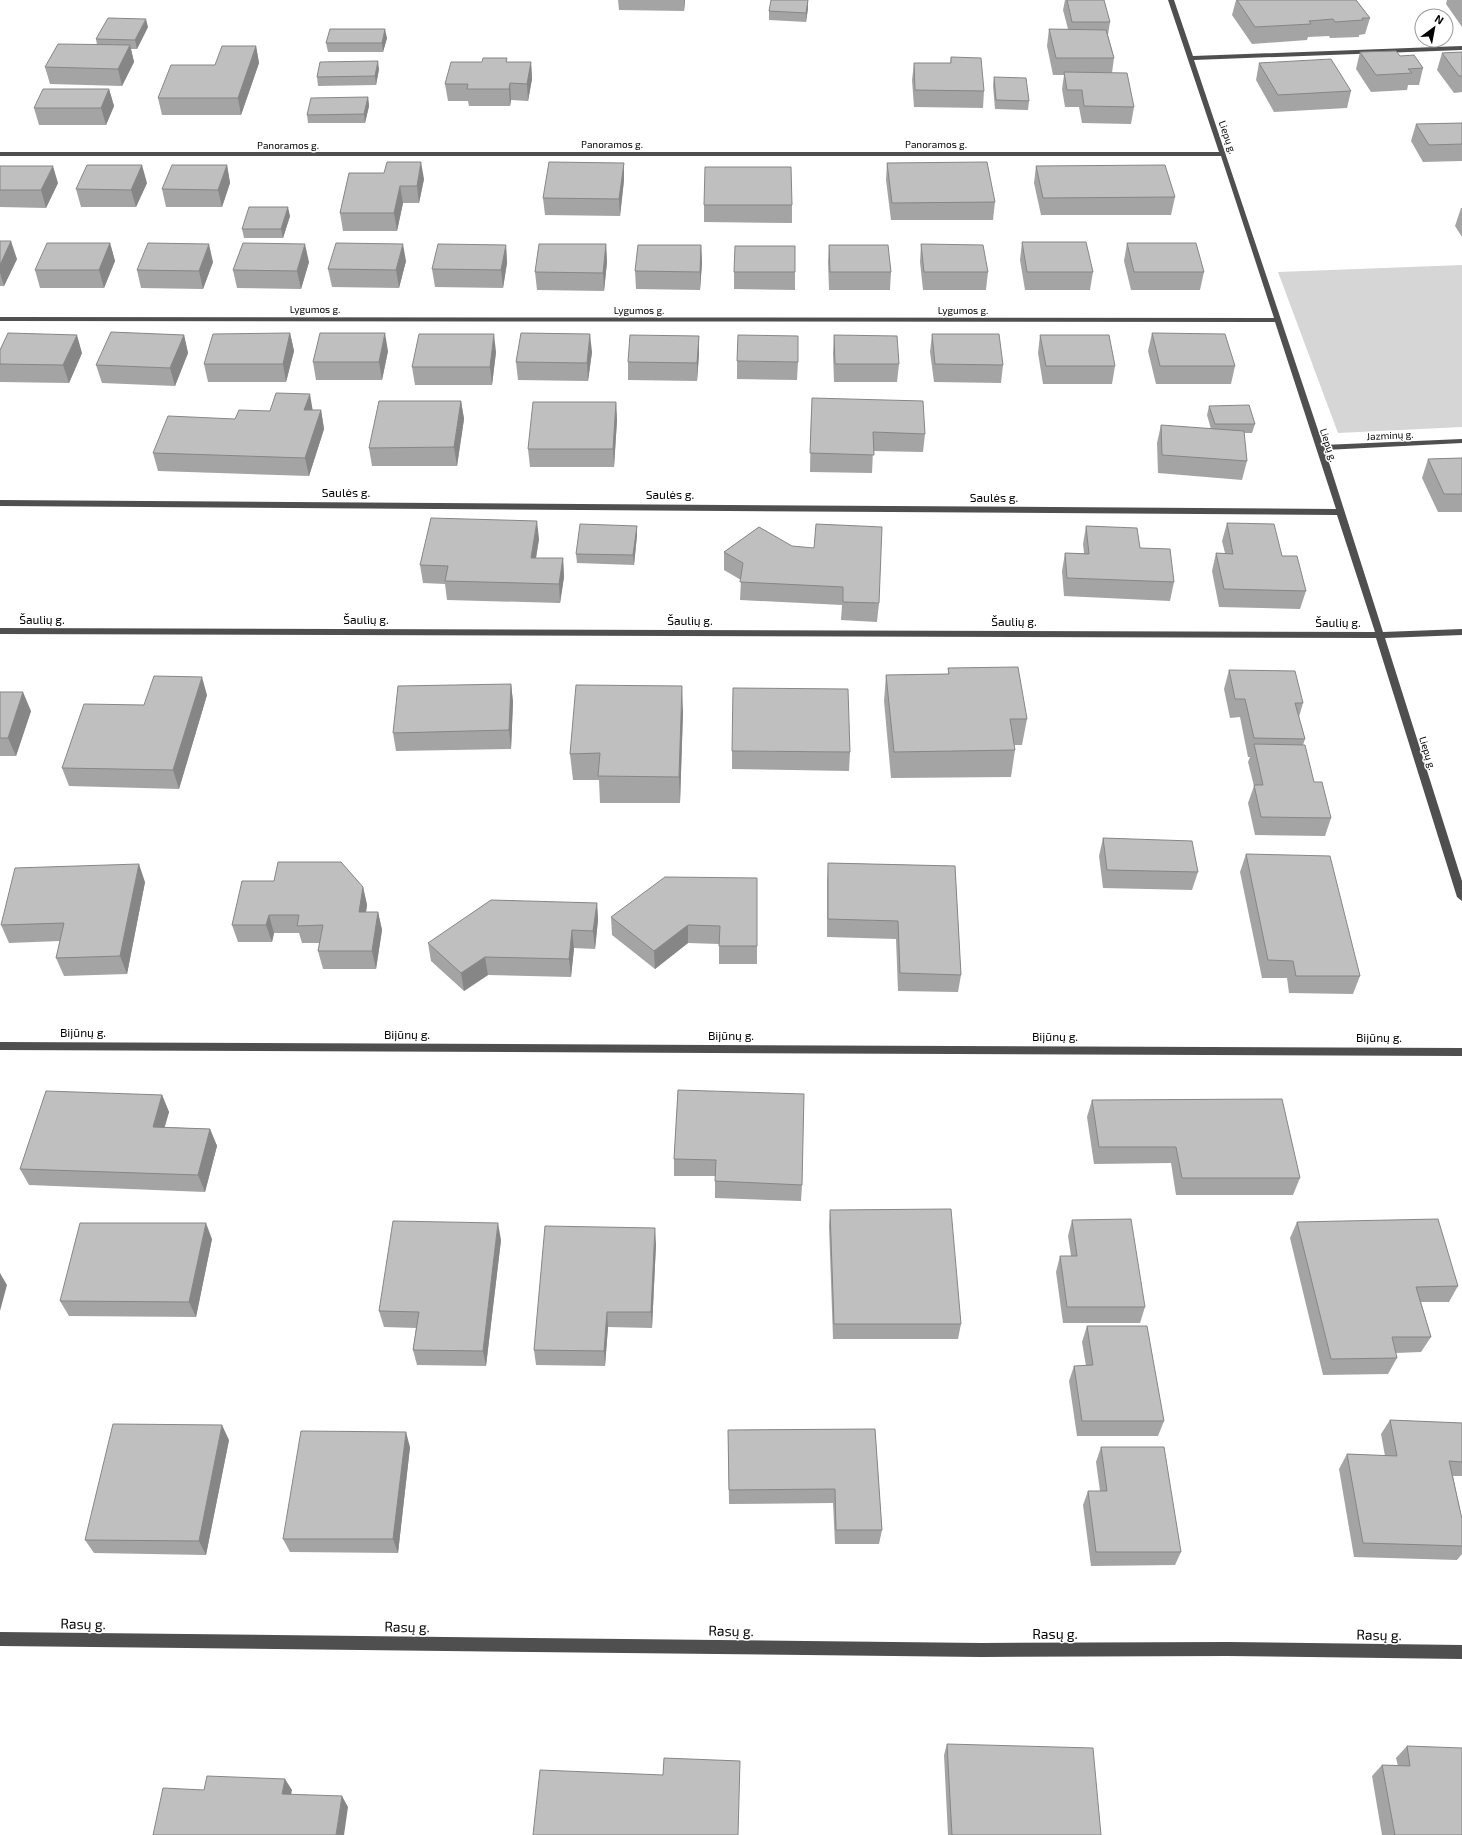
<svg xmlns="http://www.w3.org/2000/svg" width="1462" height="1835" font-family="'Exo 2',sans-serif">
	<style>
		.green { fill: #d6d6d6 }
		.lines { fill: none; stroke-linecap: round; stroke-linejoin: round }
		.minor { fill: #4f4f4f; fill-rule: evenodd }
		.wall { fill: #a4a4a4 }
		.shaded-wall { fill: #868686 }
		.building { fill: #bfbfbf; stroke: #868686 }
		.labels { text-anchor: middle; stroke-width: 3; stroke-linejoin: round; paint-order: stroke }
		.far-street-label { font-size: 10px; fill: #000; stroke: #fff }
		.street-label { font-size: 12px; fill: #000; stroke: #fff }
		.near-street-label { font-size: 14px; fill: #000; stroke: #fff }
	</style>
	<rect width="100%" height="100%" fill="#fff"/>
	<!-- green -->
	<path class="green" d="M1462,265V427L1338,433L1278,272Z"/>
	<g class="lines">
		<!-- minor -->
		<path class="minor" d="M1168,0H1174L1193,56L1462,46V50L1194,60L1323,445L1462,439V443L1325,450L1383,632L1462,629V635L1385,638L1462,881V901L1457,897L1376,638L0,634V628L1375,632L1337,515L0,506V500L1336,509L1275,322L0,321V317L1274,318L1221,156H0V152H1219Z
			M0,1042L1462,1048V1056L0,1050Z
			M0,1632L981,1643L1228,1642L1462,1645V1659L1228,1656L981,1657L0,1646Z"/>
	</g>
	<!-- wall -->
	<path class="wall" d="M618,0H685L684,11L619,10Z
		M808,0V8L806,22L769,20V11Z
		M1065,0H1104L1110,22L1108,35L1114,58L1112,73L1134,107L1131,124L1082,123L1079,107H1065L1062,89L1064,75H1053L1047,46L1049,29H1068L1063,10Z
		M1236,0H1356L1370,18L1365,34L1359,35V37L1330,38L1329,36L1308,37L1307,40L1252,44L1232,15Z
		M1447,0H1462V27L1446,4Z
		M148,27L137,49H131L134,62L122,86L50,84L45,67L97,45L96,39Z
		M387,38L383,52H328L326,43Z
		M256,46L259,63L241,115H162L158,98L215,65Z
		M1360,52L1400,56L1423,68L1419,85H1408L1407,90L1371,92L1356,69Z
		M1462,52V92L1454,93L1437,70L1442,53Z
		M951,57L984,91L983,108L914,107L912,80L914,63H950Z
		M507,62H531L532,79L528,101L511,100L510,106H469L468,101H448L445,84Z
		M1259,63L1351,91L1347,108L1274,112L1256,80Z
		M379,69L376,85L318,86L317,77Z
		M994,77L1029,101L1028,110L995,109L993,86Z
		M109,89L114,106L106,125H39L34,108Z
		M368,97L369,106L365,123H308L307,115Z
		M1462,123V161L1423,162L1411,141L1416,124Z
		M887,163L995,202L993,220H891L886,180Z
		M227,165L230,183L222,207H166L162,189Z
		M0,166L58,183L46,208L0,207Z
		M1036,166L1175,197L1171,215H1041L1034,183Z
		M349,173L424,179L419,203H403L397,231H343L340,213Z
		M624,180L620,216L545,215L543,198Z
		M147,183L136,207H81L76,189Z
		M704,205H792V223L704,222Z
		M1461,208H1462V237L1455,226Z
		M290,216L283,238H244L242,229Z
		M0,241L17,259L4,286H0Z
		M1022,242L1093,272L1090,290H1025L1020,260Z
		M110,243L115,261L104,288H40L35,270Z
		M1127,243L1204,272L1200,290H1131L1124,261Z
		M606,244L607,262L604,291L537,290L535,272Z
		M921,244L988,272L986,290H923L920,262Z
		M506,245L507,263L503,288L435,287L432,269Z
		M701,245L702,263L700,290L636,289L635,271Z
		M829,245L891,272L890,290H829L828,262Z
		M406,261L399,288L332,287L328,269Z
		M213,262L203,289L141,288L137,270Z
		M309,262L301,289L237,288L233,270Z
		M734,272H795V290L734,289Z
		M290,333L294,351L286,382H208L204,364Z
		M1152,333L1235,366L1231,384H1156L1148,351Z
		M932,334L1003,365L1001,383L934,382L930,352Z
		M184,335L188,353L175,386L102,383L96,365Z
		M834,335L899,364L897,382H834L833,353Z
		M1040,335L1115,366L1112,384H1043L1038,353Z
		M699,336V354L697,381L628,380V362Z
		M0,350L82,353L69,383L0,382Z
		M388,351L382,380H316L313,362Z
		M496,352L492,385H415L412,367Z
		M592,352L588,381L518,380L516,362Z
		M737,361L798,362L797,380L737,379Z
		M461,401L464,419L457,466H372L369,448Z
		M616,402L617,420L614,467H530L528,449Z
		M1209,406L1255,424L1252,433H1244L1247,461L1242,480L1158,473L1157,443L1161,425L1211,429L1207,415Z
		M313,410H321L324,429L309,476L158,471L153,453L235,419L270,411Z
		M811,416L925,434L923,452L873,451L872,473L810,472Z
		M1462,458V512H1438L1422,478L1428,459Z
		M1227,523L1282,556L1306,591L1300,609L1219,607L1212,571L1216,553H1225L1222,541Z
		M637,526V535L634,565L577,563L576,554Z
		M1086,526L1174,582L1170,601L1064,596L1062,571L1065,553H1084L1083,544Z
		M759,527L879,603L877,622L841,620L842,605L740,600L741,580L724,570V552Z
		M539,539L536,558H563L564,577L560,603L447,600L445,584L423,583L420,565Z
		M948,668L1027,719L1022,745H1014L1015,750L1011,777L891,778L884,701L886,675L948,674Z
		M1229,670L1303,703L1299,717L1305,739L1303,745L1314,782L1331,818L1325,836L1255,835L1248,803L1254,786L1248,762L1250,757H1248L1240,717L1230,718L1224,689Z
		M511,684L513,702L511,749L396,751L393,733Z
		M0,692L31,711L16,756H0Z
		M207,695L179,789L69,786L62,768L144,705Z
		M683,712L680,803H600L599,780H573L570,754Z
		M732,751L850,752L849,771L732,769Z
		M1103,838L1198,872L1192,890L1103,888L1099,856Z
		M1246,854L1360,976L1353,994L1289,993L1287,978H1262L1240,872Z
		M828,863L955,866L961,975L958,992L898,991L896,939L827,937V881Z
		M757,878V964H719V944L688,943L655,969L612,935L611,917Z
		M145,882L127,974L64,976L56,958L60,941L9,943L1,925Z
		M363,887L367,905L366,912H378L382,930L376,969H323L318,951L320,943H302L299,933H274L272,942H238L232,925Z
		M597,903L598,920L595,949L574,948L571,977L488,975L464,991L431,961L428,943Z
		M678,1090L802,1185L801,1201L715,1198V1176H674V1159Z
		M162,1095L169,1112L164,1127L210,1129L217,1146L205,1192L29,1185L20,1169Z
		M1092,1100L1300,1178L1293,1195H1176L1171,1163L1094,1164L1087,1117Z
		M830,1210L961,1324L958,1339H833L829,1226Z
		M1072,1220L1145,1307L1140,1323H1063L1056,1272L1060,1256H1071L1068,1236Z
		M1297,1222L1458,1286L1449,1302H1421L1431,1337L1421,1352L1396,1353L1397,1358L1388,1374L1323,1375L1290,1238Z
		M212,1239L196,1317L69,1316L60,1301Z
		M501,1240L486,1366L417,1365L413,1350L416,1328L384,1327L379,1311Z
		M656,1244L652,1328L608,1327L605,1366L536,1365L534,1350Z
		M1087,1326L1164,1421L1158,1436H1077L1069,1381L1074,1366H1086L1082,1342Z
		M1390,1420L1462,1423V1476H1453L1462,1519V1554L1457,1560L1354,1557L1339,1469L1347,1454L1385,1456L1381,1434Z
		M875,1429L882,1530L879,1544H835L833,1503L729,1504L728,1430Z
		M229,1440L206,1555L94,1553L85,1540Z
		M410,1447L398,1553L290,1552L283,1539Z
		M1101,1447L1181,1552L1175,1565L1091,1566L1083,1505L1088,1491H1100L1096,1462Z
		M947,1744L1101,1835H948L944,1755Z
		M1407,1746L1462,1835H1382L1372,1776L1382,1765L1398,1766L1396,1758Z"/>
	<!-- shaded-wall -->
	<path class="shaded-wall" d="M684,0H685L684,11Z
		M808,0V8L806,22V13Z
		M146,19L148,27L137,49L135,40Z
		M385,29L387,38L383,52L382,43Z
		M130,45L134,62L122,86L118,69Z
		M256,46L259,63L241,115L238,98Z
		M378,61L379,69L376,85L375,76Z
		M531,62L532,79L528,101L527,84Z
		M510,83L511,100L510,106L509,89Z
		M109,89L114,106L106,125L101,108Z
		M368,97L369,106L365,123L364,114Z
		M421,162L424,179L419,203L417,186Z
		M624,163V180L620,216L619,199Z
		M142,165L147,183L136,207L131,190Z
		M227,165L230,183L222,207L218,190Z
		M53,166L58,183L46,208L41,190Z
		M400,186L403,203L397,231L394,213Z
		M288,207L290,216L283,238L281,229Z
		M11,241L17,259L4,286L0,273V265Z
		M110,243L115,261L104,288L99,270Z
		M209,244L213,262L203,289L199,271Z
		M305,244L309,262L301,289L297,271Z
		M403,244L406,261L399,288L396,270Z
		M606,244L607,262L604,291L603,273Z
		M506,245L507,263L503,288L501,270Z
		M701,245L702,263L700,290V272Z
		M290,333L294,351L286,382L283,364Z
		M385,333L388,351L382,380L379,362Z
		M494,334L496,352L492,385L490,367Z
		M590,334L592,352L588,381L587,363Z
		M77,335L82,353L69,383L63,365Z
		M184,335L188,353L175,386L170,368Z
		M699,336V354L697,381V363Z
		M310,394L313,412L304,410Z
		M461,401L464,419L457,466L454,447Z
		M616,402L617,420L614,467L613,449Z
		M321,410L324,429L309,476L305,458Z
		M537,521L539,539L533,576L531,558Z
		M637,526V535L634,565L633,555Z
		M563,558L564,577L560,603L559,584Z
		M202,677L207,695L179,789L173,770Z
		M511,684L513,702L511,749L509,730Z
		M682,686L683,712L680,803L679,777Z
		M23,692L31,711L16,756L8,738Z
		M139,864L145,882L127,974L120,956Z
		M363,887L367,905L363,930L359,912Z
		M597,903L598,920L595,949L593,931Z
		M378,912L382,930L376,969L372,951Z
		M269,915L274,933L272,942L266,925Z
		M688,925V943L655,969L654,951Z
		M572,930L574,948L571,977L569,959Z
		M485,957L488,975L464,991L461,973Z
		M162,1095L169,1112L160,1144L153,1127Z
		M210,1129L217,1146L205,1192L198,1175Z
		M206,1223L212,1239L196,1317L189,1302Z
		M498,1223L501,1240L486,1366L483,1351Z
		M655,1228L656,1244L652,1328L651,1312Z
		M0,1273L7,1285L0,1311Z
		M607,1312L608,1327L605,1366L604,1351Z
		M222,1425L229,1440L206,1555L199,1541Z
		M406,1432L410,1447L398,1553L393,1539Z
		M285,1779L292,1790L289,1805L282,1794Z
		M342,1796L348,1807L344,1835H336Z"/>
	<!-- building -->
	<path class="building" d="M771,0H808L806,13L769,11Z
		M1067,0H1104L1110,22H1072Z
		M1237,0H1356L1370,18H1362L1363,20L1335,22L1333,19L1309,21L1311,24L1255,27Z
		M108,18L146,19L135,40L96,39Z
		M330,29H385L382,43H326Z
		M1049,29L1106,30L1114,58H1056Z
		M58,44L130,45L118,69L45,67Z
		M222,46H256L238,98H158L171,65H215Z
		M1396,51L1400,56L1414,55L1423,68L1408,69L1412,73L1376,75L1360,52Z
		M1462,52V76H1459L1442,53Z
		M951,57L981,58L984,91L915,90L914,63H951Z
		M483,58H507L506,62H531L527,84L510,83L509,89H467L468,84H445L451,62H482Z
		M1331,59L1351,91L1278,95L1259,63Z
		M378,61L375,76L317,77L320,62Z
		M1064,72L1127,73L1134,107L1084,106L1082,90H1067Z
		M994,77L1026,78L1029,101L996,100Z
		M43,89H109L101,108H34Z
		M368,97L364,114L307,115L311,98Z
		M1462,123V144L1429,145L1416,124Z
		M387,162H421L417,186H400L394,213H340L349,173H384Z
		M549,162L624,163L619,199L543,198Z
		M987,162L995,202L892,203L887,163Z
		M87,165H142L131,190L76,189Z
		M172,165H227L218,190L162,189Z
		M1165,165L1175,197L1043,198L1036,166Z
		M0,166H53L41,190H0Z
		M705,167H791L792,205H704Z
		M249,207H288L281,229H242Z
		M0,241H11L0,265Z
		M1022,242H1086L1093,272H1027Z
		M47,243H110L99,270H35Z
		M148,243L209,244L199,271L137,270Z
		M243,243L305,244L297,271L233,270Z
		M336,243L403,244L396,270L328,269Z
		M1127,243H1196L1204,272H1134Z
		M438,244L506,245L501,270L432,269Z
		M539,244H606L603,273L535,272Z
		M921,244L983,245L988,272H924Z
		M638,245H701L700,272L635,271Z
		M829,245H888L891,272H830Z
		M735,246H795V272H734Z
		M111,332L184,335L170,368L96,365Z
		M8,333L77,335L63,365L0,364V350Z
		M290,333L283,364H204L213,334Z
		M320,333H385L379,362H313Z
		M521,333L590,334L587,363L516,362Z
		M1152,333L1225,334L1235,366H1160Z
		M419,334H494L490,367H412Z
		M932,334H999L1003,365L935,364Z
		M630,335L699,336L697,363L628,362Z
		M738,335L798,336V362L737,361Z
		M834,335L897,336L899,364H835Z
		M1040,335H1109L1115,366H1046Z
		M276,393L310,394L304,410H321L305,458L153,453L168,416L235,419L239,410L270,411Z
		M812,398L923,401L925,434L873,432L874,455L810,453Z
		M379,401H461L454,447L369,448Z
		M533,402H616L613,449H528Z
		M1249,405L1255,424H1215L1209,406Z
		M1161,425L1244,431L1247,461L1162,455Z
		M1462,458V494H1444L1428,459Z
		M431,518L537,521L531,558H563L559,584L445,581L448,566L420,565Z
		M1227,523L1274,524L1282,556H1297L1306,591L1224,589L1216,553L1233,554Z
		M580,524L637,526L633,555L576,554Z
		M816,524L882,527L879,603L843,602V587L740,582L743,563L724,552L759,527L792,546L814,548Z
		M1086,526L1137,528L1140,548L1170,549L1174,582L1067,578L1065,553L1089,554Z
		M1018,667L1027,719H1010L1015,750L894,752L886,675L949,674L948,668Z
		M1229,670L1295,671L1303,703H1295L1305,739L1254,738L1245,699H1235Z
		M154,676L202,677L173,770L62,768L84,704L144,705Z
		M511,684L509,730L393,733L398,686Z
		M576,685L682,686L679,777L598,776L600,753L570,754Z
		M733,688L848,689L850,752L732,751Z
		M0,692H23L8,738H0Z
		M1254,744L1305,745L1314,782H1322L1331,818L1261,817L1254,785H1263Z
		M1103,838L1192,841L1198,872L1107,870Z
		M1246,854L1330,856L1360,976H1296L1293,961L1268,960Z
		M278,862H341L363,887L359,912H378L372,951H318L323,925L297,926L299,915H269L266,925H232L242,881H274Z
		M828,863L955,866L961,975L900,973L898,921L828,919Z
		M139,864L120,956L56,958L64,923L1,925L15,868Z
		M665,877L757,878V946H719L720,926L688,925L654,951L611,917Z
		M491,900L597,903L593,931L572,930L569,959L485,957L461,973L428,943Z
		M678,1090L804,1094L802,1185L715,1181L716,1160L674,1159Z
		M46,1091L162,1095L153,1127L210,1129L198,1175L20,1169Z
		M1282,1099L1300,1178H1182L1176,1147H1099L1092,1100Z
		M951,1209L961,1324H834L830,1210Z
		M1131,1219L1145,1307H1067L1060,1256H1077L1072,1220Z
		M1438,1219L1458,1286L1416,1287L1431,1337H1392L1397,1358L1331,1359L1297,1222Z
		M393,1221L498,1223L483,1351L413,1350L419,1312L379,1311Z
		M80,1223H206L189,1302L60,1301Z
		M545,1226L655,1228L651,1312H607L604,1351L534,1350Z
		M1087,1326H1147L1164,1421H1082L1074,1366L1093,1365Z
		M1390,1420L1462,1423V1462L1449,1461L1462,1519V1546L1363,1543L1347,1454L1397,1456Z
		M113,1424L222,1425L199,1541L85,1540Z
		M875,1429L882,1530H836L835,1489L729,1490L728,1430Z
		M301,1431L406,1432L393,1539H283Z
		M1101,1447H1164L1181,1552H1096L1088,1491H1107Z
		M947,1744L1093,1748L1101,1835H952Z
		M1407,1746L1462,1748V1835H1395L1382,1765L1410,1766Z
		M664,1758L740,1761L738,1835H533L540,1770L663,1775Z
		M207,1776L285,1779L282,1794L342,1796L336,1835H153L163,1788L204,1790Z"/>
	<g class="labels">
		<!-- far-street labels -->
		<g class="far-street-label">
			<text transform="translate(1228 137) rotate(71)" y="4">Liepų g.</text>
			<text x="612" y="148">Panoramos g.</text>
			<text x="936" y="148">Panoramos g.</text>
			<text x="288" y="149">Panoramos g.</text>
			<text x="315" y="313">Lygumos g.</text>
			<text x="639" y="314">Lygumos g.</text>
			<text x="963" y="314">Lygumos g.</text>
			<text transform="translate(1390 435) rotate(-3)" y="4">Jazminų g.</text>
			<text transform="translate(1329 445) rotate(72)" y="4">Liepų g.</text>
			<text transform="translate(1428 753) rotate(73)" y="4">Liepų g.</text>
		</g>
		<!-- street labels -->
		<g class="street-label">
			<text x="346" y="497">Saulės g.</text>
			<text x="670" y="499">Saulės g.</text>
			<text x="994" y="502">Saulės g.</text>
			<text x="42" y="624">Šaulių g.</text>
			<text x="366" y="624">Šaulių g.</text>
			<text x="690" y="625">Šaulių g.</text>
			<text x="1014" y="626">Šaulių g.</text>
			<text x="1338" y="627">Šaulių g.</text>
			<text x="83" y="1037">Bijūnų g.</text>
			<text x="407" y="1039">Bijūnų g.</text>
			<text x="731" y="1040">Bijūnų g.</text>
			<text x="1055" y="1041">Bijūnų g.</text>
			<text x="1379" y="1042">Bijūnų g.</text>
		</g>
		<!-- near-street labels -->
		<g class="near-street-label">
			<text transform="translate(83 1624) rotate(1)" y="5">Rasų g.</text>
			<text transform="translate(407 1627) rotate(1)" y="5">Rasų g.</text>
			<text transform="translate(731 1631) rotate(1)" y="5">Rasų g.</text>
			<text x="1055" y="1639">Rasų g.</text>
			<text transform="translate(1379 1635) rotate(1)" y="5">Rasų g.</text>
		</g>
	</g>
	<!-- north arrow -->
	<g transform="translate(1434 28) rotate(32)"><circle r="19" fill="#ffffff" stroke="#999999"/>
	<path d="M0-3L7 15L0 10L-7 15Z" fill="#000000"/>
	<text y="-6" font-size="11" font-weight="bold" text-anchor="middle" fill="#000000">N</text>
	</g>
</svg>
